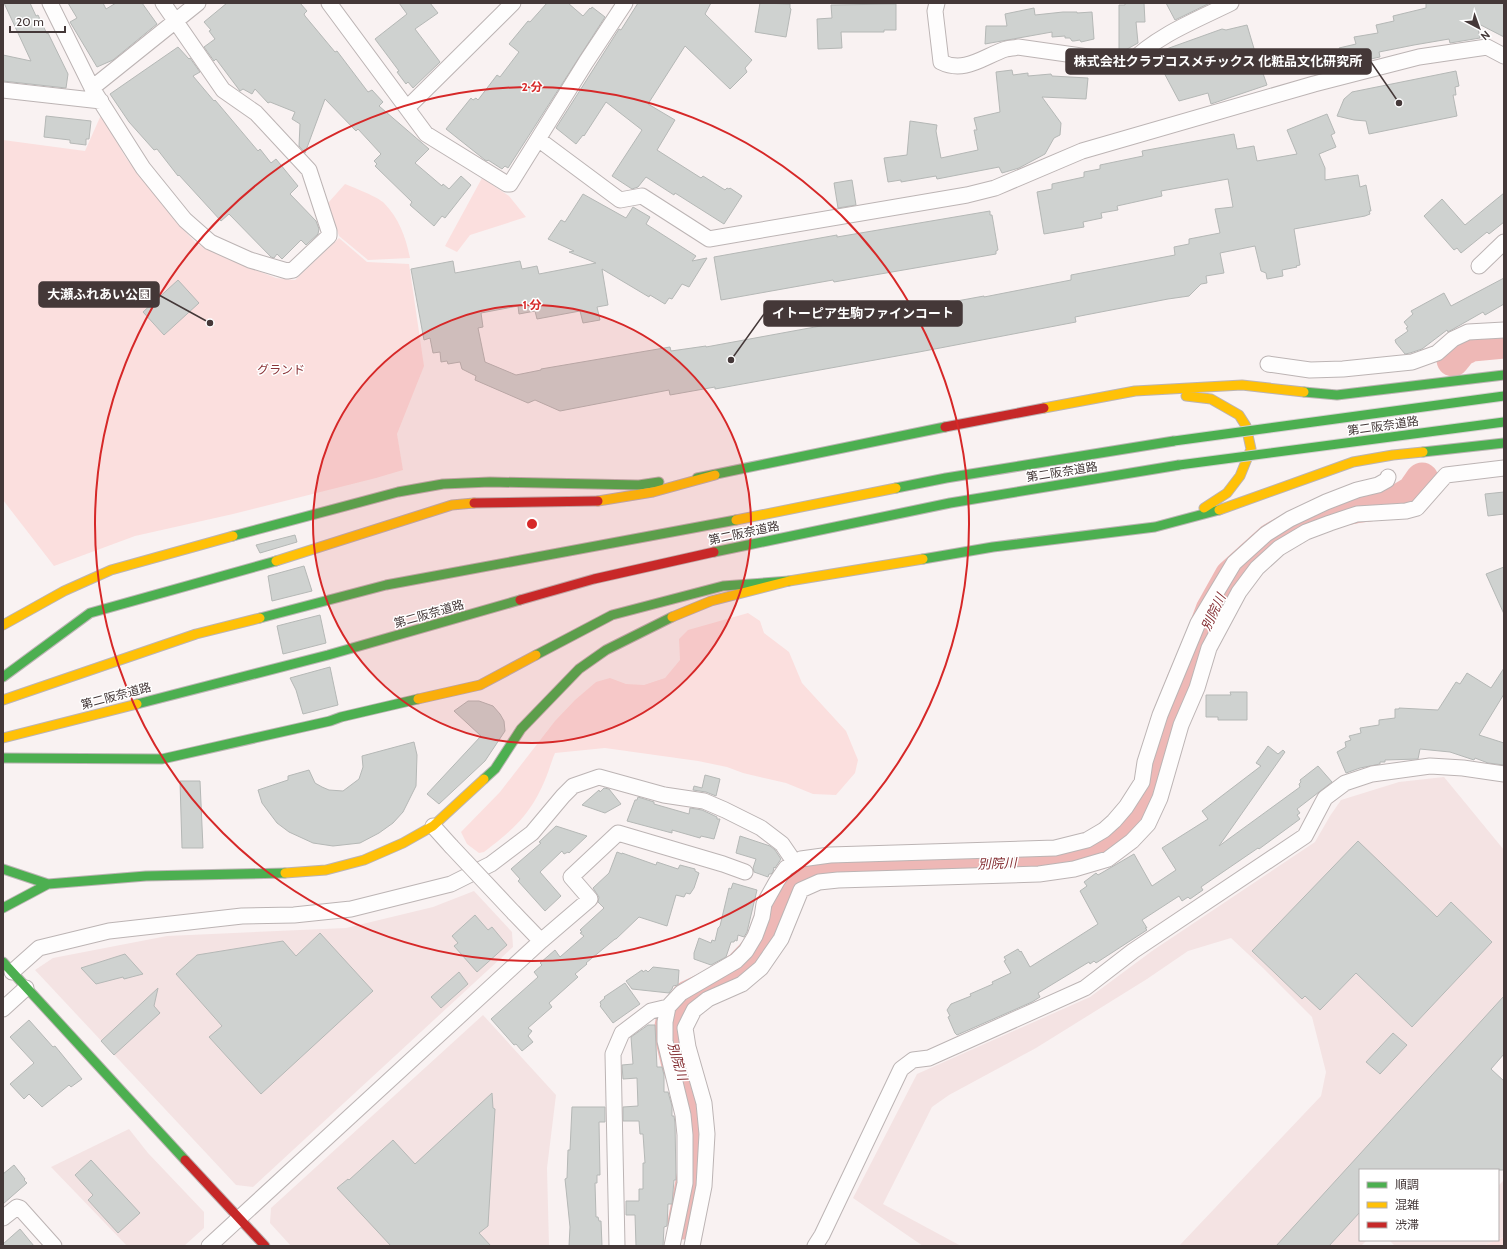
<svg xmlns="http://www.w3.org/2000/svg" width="1507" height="1249" font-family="Cabin,'Noto Sans JP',sans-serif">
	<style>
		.built { fill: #f4e3e3; fill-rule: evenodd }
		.green { fill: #fbdfde }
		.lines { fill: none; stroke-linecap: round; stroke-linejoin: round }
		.river { stroke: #eeb8b6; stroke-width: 33 }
		.building { fill: #cfd2d0; stroke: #b5b8b6 }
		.street-casing { stroke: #bcb4b4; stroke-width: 17 }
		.fast-casing { stroke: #bcb4b4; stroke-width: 11 }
		.slow-casing { stroke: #bcb4b4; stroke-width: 11 }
		.jam-casing { stroke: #bcb4b4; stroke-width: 11 }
		.street { stroke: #fefdfd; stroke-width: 15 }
		.fast { stroke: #4caf50; stroke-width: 9 }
		.slow { stroke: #ffc107; stroke-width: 9 }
		.jam { stroke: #c62828; stroke-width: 9 }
		.street-bridge-casing { stroke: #bcb4b4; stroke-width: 17; stroke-linecap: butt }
		.fast-bridge-casing { stroke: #d4cfcf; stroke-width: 11; stroke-linecap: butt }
		.street-bridge { stroke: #fefdfd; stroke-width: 15 }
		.fast-bridge { stroke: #4caf50; stroke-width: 9 }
		.ring { fill: none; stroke: #d62828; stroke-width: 2 }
		.labels { text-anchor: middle; stroke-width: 3; stroke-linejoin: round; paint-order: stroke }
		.park-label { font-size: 12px; fill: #8a3337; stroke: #fff }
		.street-label { font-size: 12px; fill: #443838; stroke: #fff }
		.water-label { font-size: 13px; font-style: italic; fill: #842e32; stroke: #fff }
		.centre { fill: #d62828; stroke: #fff; stroke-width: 2 }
		.ring-label { font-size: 12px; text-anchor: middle; font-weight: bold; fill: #d62828; stroke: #fff; stroke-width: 3; stroke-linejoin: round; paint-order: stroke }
		.leader { fill: none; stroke: #443838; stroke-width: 1.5 }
		.callout-dot { fill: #443838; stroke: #fff; stroke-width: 1.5 }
		.callout { fill: #443838; stroke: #443838; stroke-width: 1.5 }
		.callout-label { font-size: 13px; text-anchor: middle; font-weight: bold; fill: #fff }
	</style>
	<rect width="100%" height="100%" fill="#f9f2f2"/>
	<!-- built -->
	<path class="built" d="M1444,777L1504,850V996L1287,1246H1179L1321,1096L1326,1072L1312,1017L1263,968L1231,938L1188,951L1147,979L1036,1048L949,1095L932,1107L883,1204L961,1246H923L853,1198L917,1074L1090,997L1152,951L1315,842L1330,816L1341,800L1399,782ZM1358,842L1422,904L1320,1010L1305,996L1302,999L1252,951ZM1451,902L1492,942L1412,1027L1369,986ZM1393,1033L1407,1045L1379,1074L1366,1062Z
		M474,891L512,932L513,947L253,1187L236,1185L35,970L53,958L167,936L346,928L433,907Z
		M483,1015L556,1095L547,1168L549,1246H291L270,1223L271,1208Z
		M129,1129L148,1153L204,1212V1228L184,1246H127L51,1167Z
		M1503,1181L1504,1182V1237L1498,1239V1186Z
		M1360,1212V1240H1367L1361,1246H1329Z
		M1389,1240H1497L1483,1246H1395Z"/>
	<!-- green -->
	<path class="green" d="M101,115L126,158L176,222L197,244L246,266L276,278L295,280L339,238L367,262L409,264L424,366L397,434L403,470L376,478L233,514L135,536L54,566L3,500V140L85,151Z
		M482,178L509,196L526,217L470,235L457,252L445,246Z
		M345,184C355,188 378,197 384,203C399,218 406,238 410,258L368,260L339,236L328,203Z
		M748,613L760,621L764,633L789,652L802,683L846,731L858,760L855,773L836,795L813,794L786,783L743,773L727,767L698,761L605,748L555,753C551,762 549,771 545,780C531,814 512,831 484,852L479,853L467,844L461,832L500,792L555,721L575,700L596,682L610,678L626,684L644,685L665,678L680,660L679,639L688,630Z
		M1504,1237V1246H1483Z"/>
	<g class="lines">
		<!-- river -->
		<path class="river" d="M1453,360L1461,350L1472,345L1504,342
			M684,1223L694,1172L695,1145V1121L689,1094L677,1061L670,1032L673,1016L688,997L722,981L741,967L764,943L770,921L782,889L804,869L1032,862L1080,854L1100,848L1118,837L1137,813L1149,787L1159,758L1169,720L1183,681L1197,650L1212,610L1231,576L1272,539L1295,526L1324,513L1355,507L1398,501L1413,492L1422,479"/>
	</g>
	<!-- building -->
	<path class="building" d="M4,3H30L36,16L38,15L47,34L48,33L68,74L66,88L3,81V55L31,61Z
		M68,3H103L106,9L116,3H142L157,24L113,60L97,67L70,22L77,18Z
		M227,3H300L307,11L304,14L305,16L335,52L337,51L368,92L372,90L383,102L379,106L429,149L415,163L442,186L443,184L449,189L461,176L471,185L445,218L442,216L434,226L410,205L412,202L375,166L377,164L374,161L381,154L358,129L356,131L325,99L305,153L299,146L300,124L292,119L295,112L270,102L268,103L255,89L252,94L243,89L240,91L216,59L214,61L204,47L215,39L209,31L211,30L204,22Z
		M399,3H430L438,13L415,29L440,62L413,88L408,82L406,84L397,72L399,71L375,39L407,14Z
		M547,3H568L583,16L590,8L591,9L592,7L605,17L508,168L505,166L502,169L488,160L487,161L485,160L446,129L471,98L473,100L476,98L478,100L497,75L500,77L519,52L509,44L528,21L530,22Z
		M638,3H711L705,14L752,60L745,68L747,72L730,89L685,46L648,104L675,120L657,150L701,178L703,176L725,190L727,188L729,189L730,188L742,196L724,224L675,193L674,195L646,177L638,187L632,189L612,176L642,130L606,102L584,136L583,135L576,144L556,128L619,29L621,30Z
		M760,3L790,4V8L791,9L786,37L755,32Z
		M1125,3H1144L1145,22H1136L1138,43L1120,53L1119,52V5H1125Z
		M1166,3H1210L1175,20Z
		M1426,3H1504V37L1477,23L1480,38L1450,43L1449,39L1414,45L1379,52L1380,57L1343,65L1339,48L1356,44L1354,37L1378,33L1376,25L1394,21L1393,16L1426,8Z
		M896,4V30H884V32H841L842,48L818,49L817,19L832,18L831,5Z
		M1034,8L1035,15L1063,12H1077V13L1092,12L1094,39L1081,42L1080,40L1074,41H1072L1070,38H1065V36L1052,37V32L985,44L986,26H1007L1005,14Z
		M1247,25L1258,62H1259L1267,85L1211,104L1208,93L1179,101L1154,54L1158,52L1222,29L1226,30Z
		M178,47L189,59L190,58L200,72L193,76L214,101L215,100L258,151L260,149L271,163L276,159L298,186L290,194L316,221L319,229L318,234L306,245L301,240L282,259L277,254L274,258L271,257L229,214L221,221L179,175L178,176L157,149L154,150L129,122L110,94Z
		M1012,70L1013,75L1028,73V76L1051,74L1052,76L1088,78L1086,99L1042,97L1061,123L1060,135L1054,138L1045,154L1019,168L1002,173L999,167L937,179L936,176L901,182V180L888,182L884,158L907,155L910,121L937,125L936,131L941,158L978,150L974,130H977L974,118L1000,112L996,72Z
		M1456,71L1459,86L1455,87L1456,95H1453L1457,116L1369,134L1366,121L1354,120L1337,116L1344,99L1352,92Z
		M1327,114L1335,133L1331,135L1336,147L1319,154L1325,168V180L1358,175L1360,187L1366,185L1371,211H1369L1370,214L1365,216L1294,229L1300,265L1296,266L1297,267L1282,270L1283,276L1267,279L1266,273L1261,271L1255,246L1220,253L1224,273L1206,276L1207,283L1201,284L1189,296L1168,299L1075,317L1076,322L919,352L715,389V387L670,395L669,390L560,411L535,400L528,403L475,380L476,376L462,369L460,362L448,364L447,361L441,362L440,352L433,353L430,338L424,340L411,269L453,261L455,273L520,261L522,269L537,266L539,274L596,263L569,252L574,251L548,239L561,220L565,222L583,194L626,218L633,207L650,217L646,224L696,256L692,261L707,258L689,287L682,284L672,299L669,298L665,304L650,295L649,297L602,269L608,305L597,307L600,320L583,323L580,311L537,319L535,311L519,314L518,306L481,313L483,327L478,328L485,362L516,375L541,370V369L670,347L671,351L706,346V347L984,296V297L1071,280V275L1175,255L1174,247L1189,244V239L1220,233L1215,209L1233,207L1228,179L1161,191L1162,196L1117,206L1118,210L1101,213L1102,218L1083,222L1084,227L1044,234L1037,192L1052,189V184L1084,177V172L1100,169V165L1143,156L1142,151L1234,134L1237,149L1254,146L1257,161L1297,154L1287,130Z
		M46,116L91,121L89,139H86V145L70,143V140L44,137Z
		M852,180L856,205L838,208L834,183Z
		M1504,193V222L1489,234L1487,232L1461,253L1457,248L1454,250L1424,216L1442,199L1465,225Z
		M990,211V215H992L998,250L996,251V254L834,282L833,280L721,300L714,257L837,235V237Z
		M1504,278V304L1485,315L1483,312L1448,332L1447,330L1422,349L1410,353L1405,354L1396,343L1395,340L1408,331L1406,328L1408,327L1404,322L1413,314L1411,311L1444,293L1451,306Z
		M178,280L199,303L164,335L143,312Z
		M1504,492V514L1488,516L1485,494Z
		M295,535L297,542L260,553L256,545Z
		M304,566L312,591L272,601L268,576Z
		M1504,567V614L1486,574Z
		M320,615L326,643L283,654L277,626Z
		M330,667L338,705L303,714L296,690L290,678Z
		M1504,668V694L1479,735L1504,743V765L1488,763L1475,758L1474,760L1450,752L1420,749L1418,759L1385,760V762H1380V764L1360,768L1346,773L1337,752L1346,747L1345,742L1351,740L1349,736L1361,733L1360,728L1379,725V720L1395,718V709H1399V708L1438,710L1456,682L1460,684L1467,673L1491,688Z
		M1230,692H1247V720H1218V717H1206V695H1231Z
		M468,701H479L493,706L500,714L504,721L505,731L485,761L439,804L427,794L481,736L454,711Z
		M414,742L417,755L416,786L403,812L393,823L379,833L360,843L333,846L313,843L289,832L277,823L262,803L258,790L288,780V776L309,770L315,783L322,787L329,790L343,791L359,779L363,767L362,756Z
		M1268,746L1278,754L1283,750L1285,752L1219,846L1300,787L1299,784L1301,782L1300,780L1318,766L1332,782L1297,809L1300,813L1297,815L1300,819L1259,849L1258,848L1201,887L1203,890L1190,899L1188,897L1182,901L1179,896L1142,920L1147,928H1145L1147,930L1096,963L1094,961L1090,964L1089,962L1038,993L1040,997L1032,1002L957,1035L955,1033L948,1017L950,1016L947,1010L951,1004L971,996L970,994L993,984L992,982L1011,973L1004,961L1006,960L1004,957L1018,949L1020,952L1021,951L1030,967L1062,947L1098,924L1080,891L1087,886L1084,882L1096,873L1098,875L1134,854L1152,886L1176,870L1162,848L1208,819L1202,811L1261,766L1256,763Z
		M705,775L720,779L716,796L706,792L693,790L694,786L702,788Z
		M180,781H200L203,848H182Z
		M604,788L609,789L621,804L605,813L582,805L599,790L600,792Z
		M638,797L654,802V804L689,814L690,808L702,810L717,817V819H720L714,839L701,836L700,838L672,830V833L627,821L635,800H637Z
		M556,826L587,836L569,853L568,852L564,854L562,851L540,872L561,896L545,911L518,881L520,879L511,869L541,843L539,842Z
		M740,836L770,846L775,850L781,859L775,868L774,867L773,872L771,874H769L768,877L754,872L753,868L756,859L736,853Z
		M1358,841L1437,917L1451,902L1492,942L1412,1027L1356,973L1320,1010L1305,996L1302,999L1252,951Z
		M617,852L622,854V853L656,865L657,862L678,869L680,865L695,869V871L699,873L694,888L690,894L686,893L684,897L676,895L667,926L639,917L616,939H615L586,963L587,964L575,974L578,977L549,1003L552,1007L528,1028L532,1031L528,1036L533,1042L522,1051L516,1044L514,1045L491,1019L538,977L534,972L542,965L540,963L555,950L560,957L584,936L580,933L582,932L580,930L604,908L598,902L599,897L593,888L609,873Z
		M733,883L757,890L747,932L744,937L738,935L737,941L735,940L734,942H731L726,957L711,965L694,959V953L699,938L711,943L712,940L715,941L718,928L720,926L729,888L731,889Z
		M475,915L488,930L492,927L507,945L477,972L454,946L458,943L452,936Z
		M320,933L373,991L261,1094L209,1037L222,1026L176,974L197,955L283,941L296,956Z
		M125,954L143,974L124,979L123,977L96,984L81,968Z
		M653,967L679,970L678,985L673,986L672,989L669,993L632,989L626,981L642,970L643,972L646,970L648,972Z
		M459,972L468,984L441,1008L431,997Z
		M625,983L640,1004L613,1023L600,1006L601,1005L600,1002L605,998L604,997Z
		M158,988L154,1006L160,1013L114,1055L101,1041Z
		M1504,996V1054L1491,1069L1504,1081V1170H1360V1212L1329,1246H1276Z
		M29,1020L53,1047L55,1046L82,1079L71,1087L69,1085L42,1107L29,1094L24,1099L10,1084L34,1063L10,1037Z
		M648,1025H655L657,1067H662L664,1075V1092H668L672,1106V1116H674L675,1123L676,1180H674L672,1204H668L667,1226L664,1227L663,1246H636L635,1215H626V1201H639V1189H643V1163H645L643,1134H640L639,1121H623V1107L638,1106L637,1078L623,1079L622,1065L633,1064L631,1037Z
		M1393,1033L1407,1045L1380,1074L1366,1062Z
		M492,1093L493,1108L495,1109L488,1226L479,1233L491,1246H391L337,1188L348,1179L349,1180L393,1140L415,1164Z
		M572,1107H605V1122H599L600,1175H597V1183H595L596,1217H598L599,1221H601L602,1246H569L570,1227L565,1179L567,1178L568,1150H570Z
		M91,1160L140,1213L118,1233L88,1200L93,1195L75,1175Z
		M14,1165L25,1179L24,1180L27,1183L3,1204V1174Z
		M20,1229L34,1246H3V1244Z"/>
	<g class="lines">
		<!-- street casing -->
		<g class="street-casing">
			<path id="street" d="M50,3L92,88L143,168L185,220L210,242L250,260L287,271L293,270L329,236V231L309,170L256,113L223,90L163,3
				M329,3L426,134L507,184H510L586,62L625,3
				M937,3L935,11L941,62C965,74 984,56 1006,49C1010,48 1014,48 1018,47L1130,63C1157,35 1197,20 1231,3
				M92,88L198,3
				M3,90L101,101
				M408,107L513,3
				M538,139L620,200L642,196L709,239L967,195L995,188L1082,151L1314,84L1419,57L1487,47L1504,56
				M1479,266L1504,242
				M1268,364L1310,370L1343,369L1412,362L1437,353L1453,339L1468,332L1504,330
				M433,826L451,846
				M514,913L541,941
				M12,972L39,948L109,931L242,916L294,915L351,909L451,884L491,864L532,833L563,796L573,786L599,777L664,795L704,801L725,810L761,828L782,844L795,863
				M3,1009L26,988
				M3,1218L17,1207L20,1208L54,1246
				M209,1246L541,941L590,899L571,877L618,833L723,864L745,872
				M617,1246L613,1054L622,1033L651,1011L668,1007
				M672,1246L685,1183V1135L683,1115L665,1041V1022L668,1007L681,993L736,961L746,951L755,936L762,917L764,904L777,881L786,868L801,859L830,855L1055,848L1087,840L1104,830L1114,821L1126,807L1142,782L1145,762L1160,715L1198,623L1234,563L1266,534L1290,519L1326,502L1357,490L1378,485L1387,480L1388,477
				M692,1246L704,1186L707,1134L704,1103L688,1047L685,1028L694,1010L708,999L742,984L761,968L781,939L801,890L819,882L838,880L1039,874L1074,869L1108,859L1132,841L1148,824L1160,798L1181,725L1197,688L1209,648L1239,592L1257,568L1279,548L1306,532L1330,523L1357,514L1406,511L1417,508L1446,475L1504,468
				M815,1246L822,1235L901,1069L913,1060L929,1058L1085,988L1133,951L1305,836L1325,798L1345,783L1372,774L1430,766L1463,768L1504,774"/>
		</g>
		<!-- fast casing -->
		<g class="fast-casing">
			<path id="fast" d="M1304,392L1337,395L1504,375
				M1423,452L1504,443
				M697,478L945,427
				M896,488L946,478L1174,441
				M233,536L398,492L443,484L490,482L639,485L659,482
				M714,552L950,503L1179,465
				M923,559L993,547L1155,527L1219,510
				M260,618L386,585L736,520
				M536,655L612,615L723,586L789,581
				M3,677L90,613L276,561
				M137,704L328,655L520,600
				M3,758L162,759L330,721L341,717L418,699
				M484,779L495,769L521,729L579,669L606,650L672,617
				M3,869L48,884L146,876L285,873
				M3,908L48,884
				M3,962L185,1160"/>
		</g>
		<!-- slow casing -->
		<g class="slow-casing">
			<path id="slow" d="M1186,396L1211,399L1239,415L1246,426L1251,449L1240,476L1227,493L1204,508
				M1044,408L1135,391L1242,385L1304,392
				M598,501L653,492L715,475
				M1219,510L1353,462L1393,455L1423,452
				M736,520L896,488
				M276,561L452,505L474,503
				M672,617L711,601L789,581L923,559
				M3,625L64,591L111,570L233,536
				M418,699L480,685L536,655
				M3,700L196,634L260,618
				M3,738L137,704
				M285,873L326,870L364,860L403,843L433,826L484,779"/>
		</g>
		<!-- jam casing -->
		<g class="jam-casing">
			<path id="jam" d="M945,427L1044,408
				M474,503L598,501
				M520,600L594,579L714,552
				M185,1160L265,1246"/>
		</g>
		<!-- street -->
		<use href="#street" class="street"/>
		<!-- fast -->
		<use href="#fast" class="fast"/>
		<!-- slow -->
		<use href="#slow" class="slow"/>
		<!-- jam -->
		<use href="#jam" class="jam"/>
		<!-- street-bridge casing -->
		<g class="street-bridge-casing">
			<path id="street-bridge" d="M451,846L514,913"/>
		</g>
		<!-- fast-bridge casing -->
		<g class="fast-bridge-casing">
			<path id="fast-bridge" d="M1174,441L1504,396
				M1179,465L1504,422"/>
		</g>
		<!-- street-bridge -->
		<use href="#street-bridge" class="street-bridge"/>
		<!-- fast-bridge -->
		<use href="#fast-bridge" class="fast-bridge"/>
	</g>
	<!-- distance rings -->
	<circle cx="532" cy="524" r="219" fill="#d62828" fill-opacity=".12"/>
	<g class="ring">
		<circle cx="532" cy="524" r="219"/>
		<circle cx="532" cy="524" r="437"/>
	</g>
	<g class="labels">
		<!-- park labels -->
		<g class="park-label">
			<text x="281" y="374">グランド</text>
		</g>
		<!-- street labels -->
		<g class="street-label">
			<text transform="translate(1383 426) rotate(-8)" y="4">第二阪奈道路</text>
			<text transform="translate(1062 472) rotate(-9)" y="4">第二阪奈道路</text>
			<text transform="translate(744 533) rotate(-12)" y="4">第二阪奈道路</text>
			<text transform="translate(429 614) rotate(-16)" y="4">第二阪奈道路</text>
			<text transform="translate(116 696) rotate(-15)" y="4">第二阪奈道路</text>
		</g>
		<!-- water labels -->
		<g class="water-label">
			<text transform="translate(1213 612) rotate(-65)" y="5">別院川</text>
			<text transform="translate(997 863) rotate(-2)" y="5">別院川</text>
			<text transform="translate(678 1061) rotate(74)" y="5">別院川</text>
		</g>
	</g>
	<circle cx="532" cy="524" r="6" class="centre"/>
	<g class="ring-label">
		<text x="532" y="91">2 分</text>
		<text x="532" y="309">1 分</text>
	</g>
	<!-- callouts -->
	<path class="leader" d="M1399 103L1371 62M210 323L159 295M731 360L764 314"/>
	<g class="callout-dot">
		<circle cx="1399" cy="103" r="4"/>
		<circle cx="210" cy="323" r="4"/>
		<circle cx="731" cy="360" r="4"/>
	</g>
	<g class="callout">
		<rect x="1066" y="49" width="305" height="25" rx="4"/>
		<rect x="39" y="282" width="120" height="25" rx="4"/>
		<rect x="764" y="301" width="198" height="25" rx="4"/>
	</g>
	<g class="callout-label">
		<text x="1218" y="66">株式会社クラブコスメチックス 化粧品文化研究所</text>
		<text x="99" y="299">大瀬ふれあい公園</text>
		<text x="863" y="318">イトーピア生駒ファインコート</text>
	</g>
	<!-- border -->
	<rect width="1507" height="1249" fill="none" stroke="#443838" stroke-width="8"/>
	<!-- legend -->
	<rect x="1359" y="1169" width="140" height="72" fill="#ffffff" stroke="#b4afaf"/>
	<rect x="1367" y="1182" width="20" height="6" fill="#4caf50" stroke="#b4afaf"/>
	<text x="1395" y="1189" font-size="12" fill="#443838">順調</text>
	<rect x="1367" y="1202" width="20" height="6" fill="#ffc107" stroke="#b4afaf"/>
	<text x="1395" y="1209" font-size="12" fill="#443838">混雑</text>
	<rect x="1367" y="1222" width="20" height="6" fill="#c62828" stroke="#b4afaf"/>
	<text x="1395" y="1229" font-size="12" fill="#443838">渋滞</text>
	<!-- north arrow -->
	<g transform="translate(1479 28) rotate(139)" stroke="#ffffff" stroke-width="3" paint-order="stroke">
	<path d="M0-3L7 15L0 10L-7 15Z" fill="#443838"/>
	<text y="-6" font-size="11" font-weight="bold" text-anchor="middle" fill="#443838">N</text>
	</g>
	<!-- scale -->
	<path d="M10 26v6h55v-6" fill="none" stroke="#443838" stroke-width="2"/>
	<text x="16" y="26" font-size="12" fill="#443838" stroke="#ffffff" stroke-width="3" paint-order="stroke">20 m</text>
</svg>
